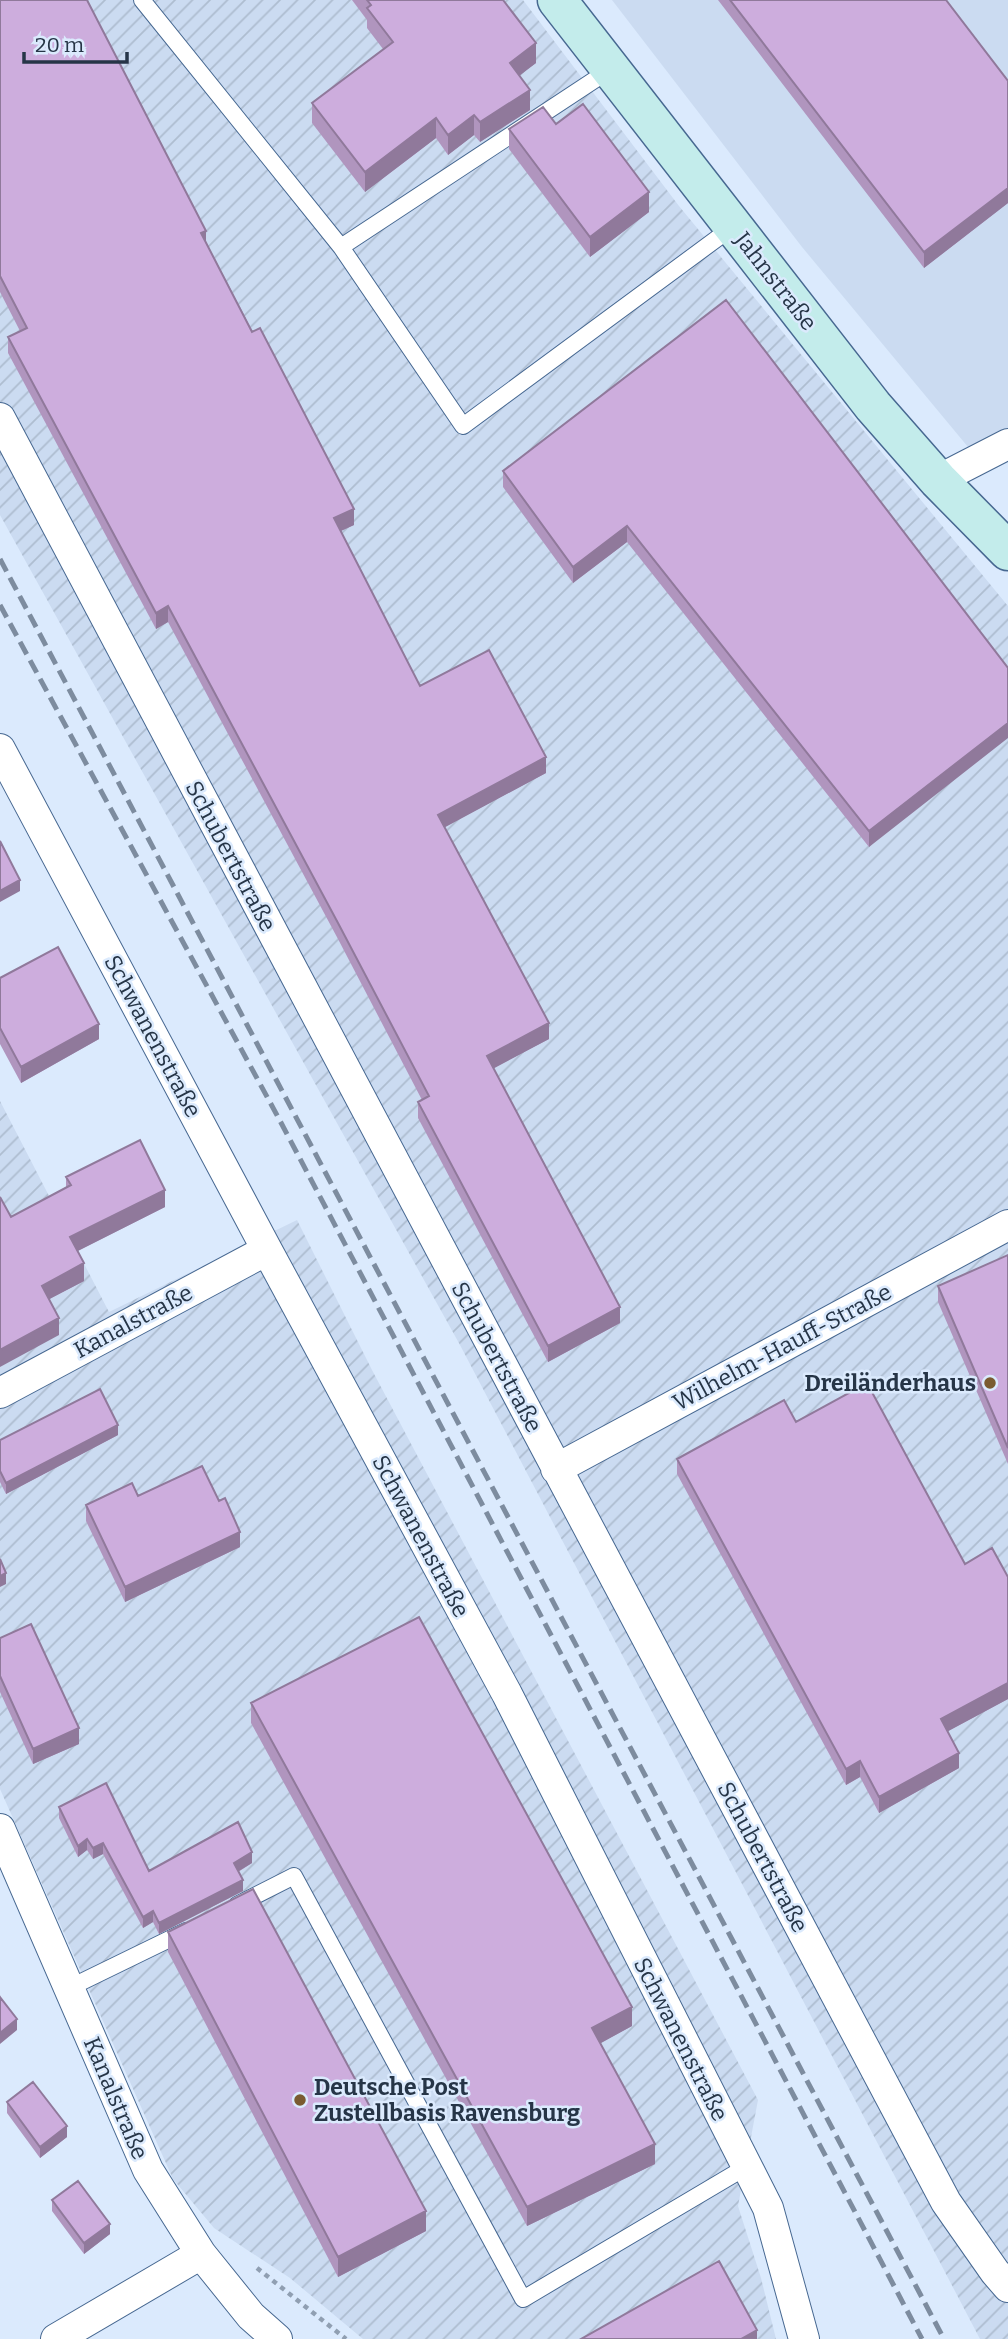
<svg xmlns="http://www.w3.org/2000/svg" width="1008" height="2339" font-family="Bitter,serif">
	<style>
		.built { fill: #cbdbf1 }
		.industrial { fill: url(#industrial-furrows) }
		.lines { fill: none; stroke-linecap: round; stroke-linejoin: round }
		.service-casing { stroke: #476891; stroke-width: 18 }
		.minor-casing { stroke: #476891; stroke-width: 32 }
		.secondary-casing { stroke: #476891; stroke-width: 41 }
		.path { stroke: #909fb2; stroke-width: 4.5; stroke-dasharray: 5 5; stroke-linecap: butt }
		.service { stroke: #fff; stroke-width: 16 }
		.minor { stroke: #fff; stroke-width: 30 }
		.secondary { stroke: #c3eceb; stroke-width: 38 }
		.rail { stroke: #7d8c9f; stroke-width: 5; stroke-dasharray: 14 7; stroke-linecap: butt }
		.wall { fill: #b095be }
		.shaded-wall { fill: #90799b }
		.building { fill: #cdaddd; stroke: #90799b; stroke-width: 2 }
		.poi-dot { fill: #7a5b30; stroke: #dbeafd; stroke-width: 2.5 }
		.labels { text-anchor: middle; stroke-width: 5; stroke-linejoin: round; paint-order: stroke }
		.street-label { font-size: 23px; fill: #263547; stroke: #dbeafd }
		.poi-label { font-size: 23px; font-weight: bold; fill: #263547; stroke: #dbeafd; text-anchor: end }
	</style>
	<defs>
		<pattern id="industrial-furrows" width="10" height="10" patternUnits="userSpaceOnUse" patternTransform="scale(1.75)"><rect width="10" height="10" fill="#cbdbf1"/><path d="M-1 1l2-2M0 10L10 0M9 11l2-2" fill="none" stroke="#aebdd0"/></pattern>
	</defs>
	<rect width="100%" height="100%" fill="#dbeafd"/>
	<!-- built -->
	<path class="built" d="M612,0H1008V443L978,459L802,247Z"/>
	<!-- industrial -->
	<path class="industrial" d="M0,0H523L679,206L1008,606V2339H980L460,1345L0,515Z
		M0,1101L109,1312L297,1220L372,1370L758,2100L738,2206L761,2278L776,2339H363L290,2278L214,2228L173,2179L0,1789Z"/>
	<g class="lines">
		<!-- service casing -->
		<g class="service-casing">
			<path id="service" d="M142,0L341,247L463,426L734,226
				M341,247L611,69
				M237,1905L294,1876L523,2299L746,2167
				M69,1988L186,1931"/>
		</g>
		<!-- minor casing -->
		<g class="minor-casing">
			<path id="minor" d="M0,418L946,2202L995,2272L1008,2287
				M938,480L1008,444
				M0,749L267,1250L507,1694L768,2208L804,2339
				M0,1393L267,1250
				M556,1469L1008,1225
				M0,1829L148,2170L201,2254L251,2316L277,2339
				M56,2339L201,2254"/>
		</g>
		<!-- secondary casing -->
		<g class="secondary-casing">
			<path id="secondary" d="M557,0L873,406L938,480L1008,551"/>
		</g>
		<!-- path -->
		<path class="path" d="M257,2268L346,2339"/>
		<!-- service -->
		<use href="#service" class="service"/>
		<!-- minor -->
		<use href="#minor" class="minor"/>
		<!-- secondary -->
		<use href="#secondary" class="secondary"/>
		<!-- rail -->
		<path class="rail" d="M0,559L944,2339
			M0,605L278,1117L922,2339"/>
	</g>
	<!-- wall -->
	<path class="wall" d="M0,0L206,242L354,525L341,531L420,686L546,773L444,827L549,1039L493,1068L620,1323L548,1362L418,1118V1102L422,1100L338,939L168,622L156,629L8,353V337L20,331L0,292Z
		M352,0H503L536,63L519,75L530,110L480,142L474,135L448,155L436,138L365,192L312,123V103L383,49L367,28V20Z
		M718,0H946L1008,81V203L924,268Z
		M556,124L649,212L590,257L509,149V129Z
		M503,471L1008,668L869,847L627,542L573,583L503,487Z
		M0,978L99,1039L21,1083L0,1044Z
		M66,1177L165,1207L77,1251L84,1281L49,1299L59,1335L11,1217L66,1187Z
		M1008,1255V1464L938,1302V1286Z
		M796,1422L965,1564L1008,1577V1699L948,1731L959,1768L879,1813L860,1777L846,1785L677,1474V1459Z
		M118,1435L6,1494L0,1482V1440Z
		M138,1496L219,1501L240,1547L125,1602L86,1521V1505Z
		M0,1638L79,1744L33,1764L0,1692Z
		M251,1703L632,2026L600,2043L655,2164L527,2226L251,1723Z
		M59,1807L149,1871L252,1863L238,1872L243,1891L159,1934L153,1922L143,1928L103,1854L93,1859L87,1850L78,1857L59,1818Z
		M168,1932L426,2231L338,2277L168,1952Z
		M7,2102L67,2137L40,2158L7,2113Z
		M52,2200L110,2234L84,2254L52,2211Z"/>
	<!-- shaded-wall -->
	<path class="shaded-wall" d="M536,43V63L510,83V63Z
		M530,90V110L480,142V122Z
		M474,115V135L448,155V135Z
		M436,118V138L365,192V172Z
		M1008,188V203L924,268V252Z
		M649,192V212L590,257V237Z
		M206,231V247L201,233Z
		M354,509V525L334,534V518Z
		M627,526V542L573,583V567Z
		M168,606V622L156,629V613Z
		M1008,723V738L869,847V831Z
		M546,757V773L438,831V815Z
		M20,880V891L0,902V891Z
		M549,1023V1039L487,1072V1056Z
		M99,1024V1039L21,1083V1067Z
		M165,1190V1207L70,1255V1237Z
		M84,1263V1281L42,1303V1286Z
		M620,1307V1323L548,1362V1346Z
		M59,1318V1335L0,1367V1350Z
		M118,1425V1435L6,1494V1483Z
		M240,1532V1547L125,1602V1587Z
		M6,1573V1584L0,1587V1576Z
		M1008,1683V1699L941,1735V1719Z
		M79,1728V1744L33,1764V1749Z
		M959,1753V1768L879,1813V1797Z
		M860,1761V1777L846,1785V1769Z
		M87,1839V1850L78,1857V1846Z
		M103,1843V1854L93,1859V1848Z
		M252,1852V1863L234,1874V1863Z
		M243,1880V1891L159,1934V1923Z
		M153,1911V1922L143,1928V1917Z
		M632,2007V2026L592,2048V2028Z
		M17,2019V2030L0,2044V2033Z
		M67,2126V2137L40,2158V2147Z
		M655,2144V2164L527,2226V2207Z
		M426,2211V2231L338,2277V2257Z
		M110,2224V2234L84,2254V2243Z
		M757,2330V2339H741Z"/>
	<!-- building -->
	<path class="building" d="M0,0H87L206,231L201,233L252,332L260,328L354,509L334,518L420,686L489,650L546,757L438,815L549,1023L487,1056L620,1307L548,1346L418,1102L429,1096L338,923L168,606L156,613L8,337L27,328L0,276Z
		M367,0H503L536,43L510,63L530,90L480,122L474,115L448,135L436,118L365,172L312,103L393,42L367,8L371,5Z
		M730,0H946L1008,81V188L924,252Z
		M583,104L649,192L590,237L509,129L543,107L556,124Z
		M726,300L1008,668V723L869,831L627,526L573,567L503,471Z
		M0,841L20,880L0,891Z
		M58,947L99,1024L21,1067L0,1028V978Z
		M140,1140L165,1190L70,1237L84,1263L42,1286L59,1318L0,1350V1197L11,1217L71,1185L66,1177Z
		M1008,1255V1448L938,1286Z
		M867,1383L965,1564L992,1548L1008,1577V1683L941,1719L959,1753L879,1797L860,1761L846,1769L677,1459L784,1400L796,1422Z
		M100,1389L118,1425L6,1483L0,1471V1440Z
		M202,1466L219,1501L225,1498L240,1532L125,1587L86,1505L132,1483L138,1496Z
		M0,1559L6,1573L0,1576Z
		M419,1617L632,2007L592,2028L655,2144L527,2207L251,1703Z
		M31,1624L79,1728L33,1749L0,1676V1638Z
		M106,1783L149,1871L238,1822L252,1852L234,1863L243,1880L159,1923L153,1911L143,1917L103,1843L93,1848L87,1839L78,1846L59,1807Z
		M253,1889L426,2211L338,2257L168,1932Z
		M0,1997L17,2019L0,2033Z
		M33,2082L67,2126L40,2147L7,2102Z
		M78,2181L110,2224L84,2243L52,2200Z
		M719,2261L757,2330L741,2339H581Z"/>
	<!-- markers -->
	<g class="poi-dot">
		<circle cx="990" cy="1383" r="7"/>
		<circle cx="300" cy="2100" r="7"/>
	</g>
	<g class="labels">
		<!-- street labels -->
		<g class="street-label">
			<text transform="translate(776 281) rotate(52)" y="8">Jahnstraße</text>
			<text transform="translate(231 856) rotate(62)" y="8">Schubertstraße</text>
			<text transform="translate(153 1036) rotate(62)" y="8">Schwanenstraße</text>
			<text transform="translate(133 1321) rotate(-28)" y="8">Kanalstraße</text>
			<text transform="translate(782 1347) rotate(-28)" y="8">Wilhelm-Hauff-Straße</text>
			<text transform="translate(497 1357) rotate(62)" y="8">Schubertstraße</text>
			<text transform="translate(421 1536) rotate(62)" y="8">Schwanenstraße</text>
			<text transform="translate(763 1857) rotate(62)" y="8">Schubertstraße</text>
			<text transform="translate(681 2039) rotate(63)" y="8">Schwanenstraße</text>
			<text transform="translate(116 2098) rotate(67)" y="8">Kanalstraße</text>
		</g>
		<!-- poi labels -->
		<g class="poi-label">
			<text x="976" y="1391">Dreiländerhaus</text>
			<text x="314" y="2095" text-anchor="start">Deutsche Post<tspan x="314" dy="26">Zustellbasis Ravensburg</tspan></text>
		</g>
	</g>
	<!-- scale -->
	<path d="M24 52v10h103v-10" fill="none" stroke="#263547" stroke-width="3.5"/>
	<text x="35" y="52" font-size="21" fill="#263547" stroke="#dbeafd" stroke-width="5" paint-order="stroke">20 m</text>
</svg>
